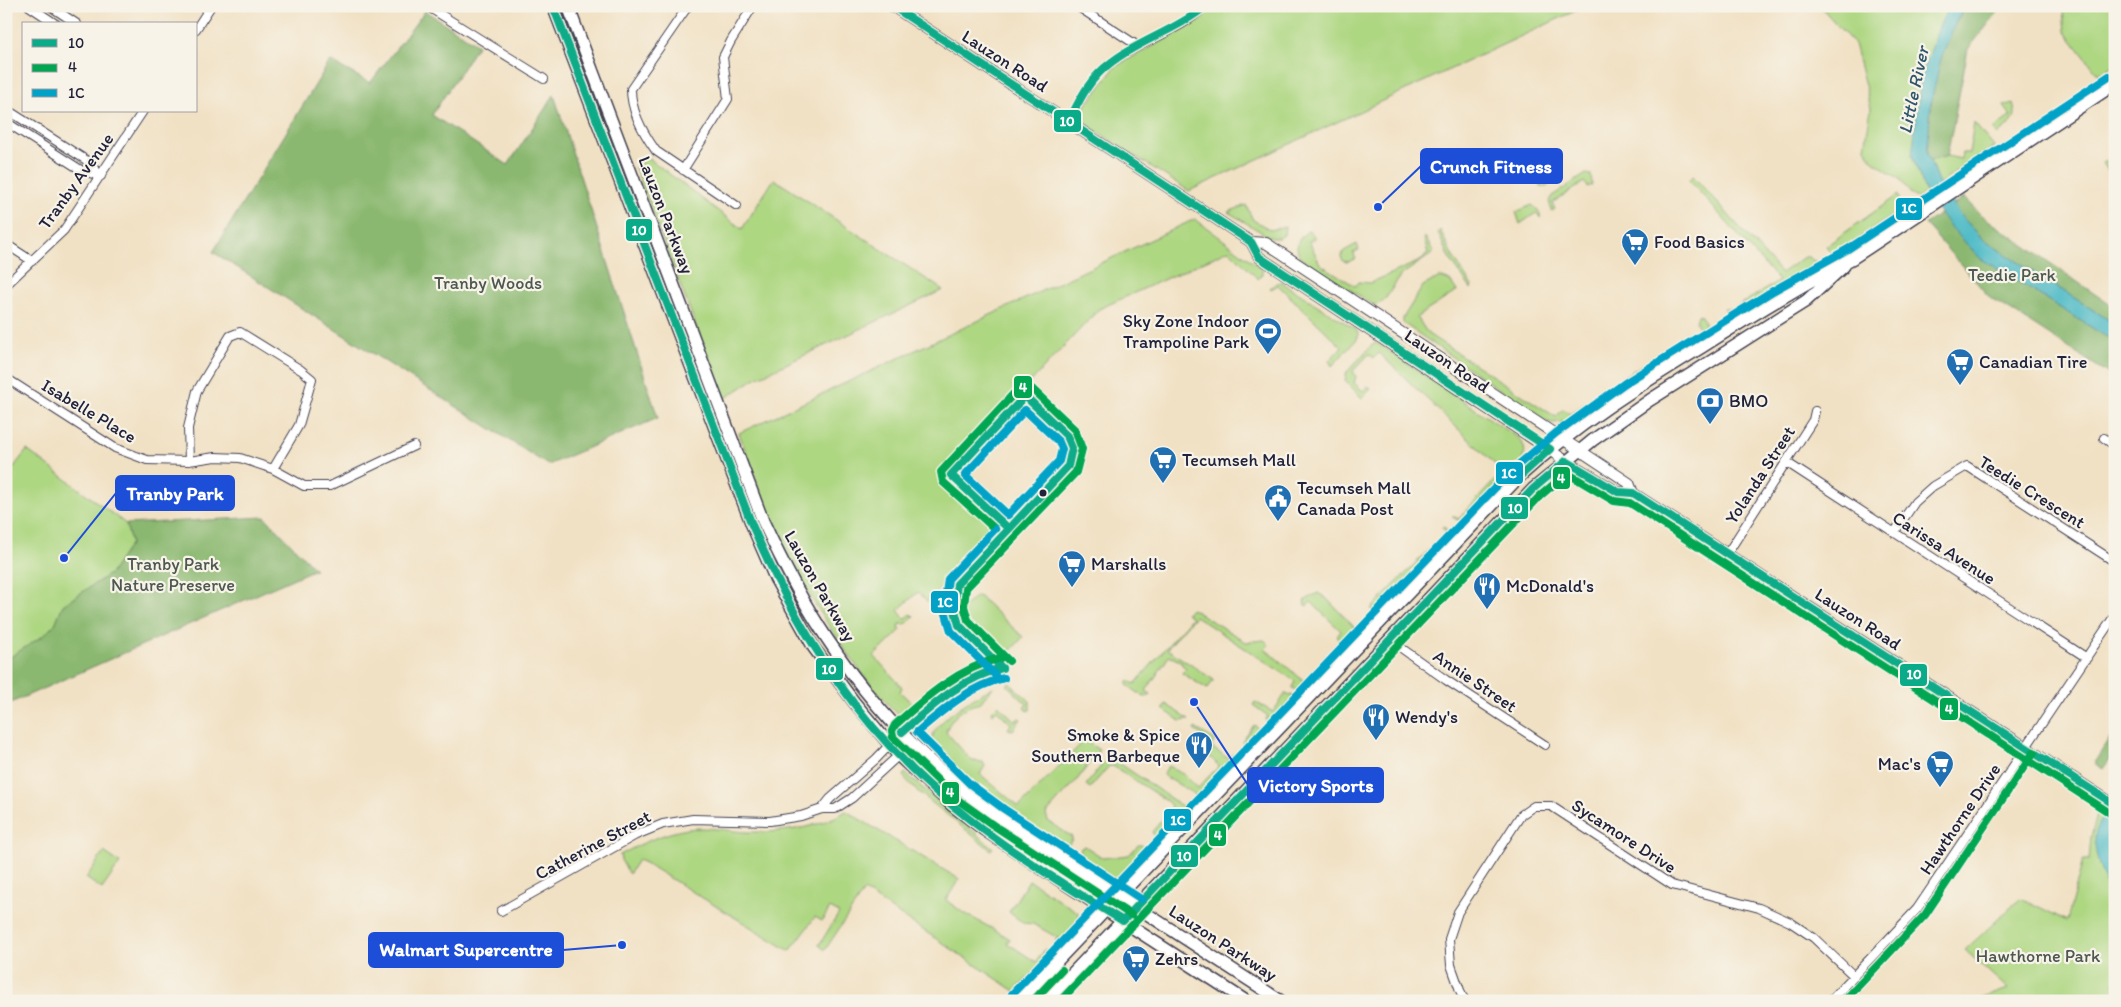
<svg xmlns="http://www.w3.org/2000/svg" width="2121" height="1007" font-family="Itim,sans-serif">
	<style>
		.green { fill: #aed782; stroke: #687c5e }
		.forest { fill: #8ab870; stroke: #566d56 }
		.water { fill: #4cbac6; stroke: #376e80 }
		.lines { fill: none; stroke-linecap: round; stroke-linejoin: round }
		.minor-casing { stroke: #413f50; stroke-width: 10 }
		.tertiary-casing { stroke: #413f50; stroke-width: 12 }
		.secondary-casing { stroke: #413f50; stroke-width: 14 }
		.minor { stroke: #fff; stroke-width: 8 }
		.tertiary { stroke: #fff; stroke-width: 10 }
		.secondary { stroke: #fff; stroke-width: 11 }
		.bus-1-casing { stroke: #f7f3e8; stroke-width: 11 }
		.bus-2-casing { stroke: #f7f3e8; stroke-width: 11 }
		.bus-3-casing { stroke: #f7f3e8; stroke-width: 11 }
		.bus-1 { stroke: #0aab88; stroke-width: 8 }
		.bus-2 { stroke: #00a651; stroke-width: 8 }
		.bus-3 { stroke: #02a2c7; stroke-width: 8 }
		.bus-dot { fill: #22223b; stroke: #f7f3e8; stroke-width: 2 }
		.labels { text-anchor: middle; stroke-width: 4.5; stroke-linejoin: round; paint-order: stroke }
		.street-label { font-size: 18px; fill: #22223b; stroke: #f7f3e8 }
		.poi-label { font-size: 18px; fill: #22223b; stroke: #f7f3e8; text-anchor: start }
		.park-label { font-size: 18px; fill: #4c5850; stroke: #f7f3e8 }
		.water-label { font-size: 19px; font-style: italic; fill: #31576c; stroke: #f7f3e8 }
		.leader { fill: none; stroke: #1d4ed8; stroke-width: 2 }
		.callout-dot { fill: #1d4ed8; stroke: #f7f3e8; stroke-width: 2 }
		.callout { fill: #1d4ed8; stroke: #1d4ed8; stroke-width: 2 }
		.callout-label { font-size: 19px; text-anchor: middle; font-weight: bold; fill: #fff }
		.line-badge { stroke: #f7f3e8; stroke-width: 2 }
		.badge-label { font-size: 14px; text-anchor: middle; font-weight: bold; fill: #fff }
	</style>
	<rect width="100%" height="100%" fill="#f7f3e8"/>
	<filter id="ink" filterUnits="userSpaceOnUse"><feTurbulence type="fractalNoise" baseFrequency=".02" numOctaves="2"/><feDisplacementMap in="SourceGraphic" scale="10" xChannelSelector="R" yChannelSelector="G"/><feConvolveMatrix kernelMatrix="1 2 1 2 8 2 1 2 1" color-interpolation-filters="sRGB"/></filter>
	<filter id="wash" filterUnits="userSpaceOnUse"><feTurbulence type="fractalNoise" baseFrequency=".0096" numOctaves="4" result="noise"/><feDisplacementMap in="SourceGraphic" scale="20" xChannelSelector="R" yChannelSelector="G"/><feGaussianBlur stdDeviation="1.12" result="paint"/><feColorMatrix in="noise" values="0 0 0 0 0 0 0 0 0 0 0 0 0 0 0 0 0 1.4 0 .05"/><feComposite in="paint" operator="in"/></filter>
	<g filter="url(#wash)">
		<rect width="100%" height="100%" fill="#f1e1c4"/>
		<!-- green -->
		<path class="green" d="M1211,6H1586L1189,191L1082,122L1081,112L1116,66L1197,22Z
			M1820,6H1949L1939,27L1912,156L1926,193L1917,199L1911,194L1901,180L1873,161L1865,148L1871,108L1854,44Z
			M2068,6H2115V65L2098,74L2065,31L2063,11Z
			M2013,103C2019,121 2010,124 1997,135L1993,129L2011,116L2004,106Z
			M1974,123L1994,147L1939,184L1930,161L1947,156L1961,159L1962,153H1969Z
			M647,157L742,229L774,179L943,290L754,379L724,399L635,167Z
			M2109,160H2115V181L2103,163Z
			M1534,166L1537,172L1546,167L1552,183L1546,187L1541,186L1533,171Z
			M1586,174L1591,175L1592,185L1588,187L1584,182L1552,203L1555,209L1552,211L1549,202L1552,196Z
			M1693,176L1781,273L1804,257H1808L1814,261L1816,260L1817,265L1738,311L1728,312L1724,308L1733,309L1779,281L1689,180Z
			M1898,195L1902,209L1834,256L1826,246Z
			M1246,205L1253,220L1271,230L1285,226L1284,235L1279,238H1271L1228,212Z
			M1532,205L1538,210L1541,218L1536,213L1520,224L1516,212Z
			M1195,219L1257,265L1262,270V274L1258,279L1229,250L1099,309L943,475L993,522L994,532L927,602L918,592L898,610L905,619L911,614L914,617L906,624H900L899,629H902L874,656L902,687L900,692L916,707L908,716C896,717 887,702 879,694C866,680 855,664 844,648C816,608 790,564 771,519C759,490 749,461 739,433Z
			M1440,230L1452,255L1472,286L1471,289L1448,256L1438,232Z
			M1308,231L1311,232L1315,238L1309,241L1320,264L1355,286L1358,282L1370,283L1422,260L1428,253L1424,239L1425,237L1433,251L1432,254L1401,275L1386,298L1377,305L1372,304L1300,258C1294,245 1298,239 1308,231Z
			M1357,244L1359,250L1353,253L1356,259L1347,262L1343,261L1341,257L1344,251Z
			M1440,277L1450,281L1457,291L1417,317L1428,334L1556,417L1563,409L1570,414L1626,375L1700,329L1696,322L1698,315L1699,314C1705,321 1708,325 1702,333L1637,372L1566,422L1551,423L1545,421L1403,323V318L1423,286Z
			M1281,282L1355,329L1359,334L1357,339L1332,366L1329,360L1342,347L1278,285L1271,289L1270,288L1276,283Z
			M1377,343L1520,439C1525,447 1527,453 1521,461L1460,521L1452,517L1453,515L1458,519L1503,472L1379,353L1374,358L1369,354L1353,371L1356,377L1354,383L1363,391L1368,386L1371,389L1362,398L1345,380L1347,372L1372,345Z
			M27,450L126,524L131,543L111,573L63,605L55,624L44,635L6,660V477Z
			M1444,526L1449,534L1377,610L1371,609L1446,532L1442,527Z
			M1318,593L1326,598L1355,628L1352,635L1300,691L1292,688L1295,681L1195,616L1167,649L1214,680L1207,689L1182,673L1186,668L1181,664L1182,662L1169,656L1146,691L1151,694L1150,696L1144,697L1127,685L1128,681L1135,684L1192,617L1186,613L1192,609L1246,642L1264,640L1269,644L1265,649L1304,681L1341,640L1337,636L1341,631L1311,602L1306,606L1305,605L1304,601Z
			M976,596L980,597L1023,637L1010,651L997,653L962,620V609Z
			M1009,683L1030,701V710L1028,711L1024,708L1027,704L1007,685Z
			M993,687L979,704C966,704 949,719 946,732L972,761L983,762L985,766L980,774L1019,807L1080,745L1076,741L1077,738L1084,740L1099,750L1077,780L1046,814L1048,821L1072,837V840L1068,845L1060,846C1015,816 969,786 932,745C927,722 977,697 993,687Z
			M1286,693L1295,697L1269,722L1265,720L1268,716L1253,705L1255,702L1273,712Z
			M1166,704L1189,720L1180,721L1163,709Z
			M998,705L1015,721L1019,718L1021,719L1013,730L1008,729L1011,724L997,710L993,714L992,711Z
			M1254,725L1261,730L1245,748L1242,742Z
			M1195,728L1215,740L1211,747L1229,759L1233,754L1237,756L1199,797L1163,775L1168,766L1183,774L1198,788L1219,766L1197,744L1202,735L1194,730Z
			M1109,756L1186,809L1159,839L1155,837L1152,832L1170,810L1171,806L1168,802L1113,766H1109L1090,788L1086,785Z
			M905,773L993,848L991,850L915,789L903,776Z
			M2100,802L2115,811V1001H1975L2008,989L1965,950L2021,898L2067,921L2083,860H2089L2091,838Z
			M846,811L959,879L946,900C965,916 988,925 1010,939L1007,943L1036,962L1045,949L1051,954L1015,991L864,891L825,950L819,945L839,913L830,908L822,921L815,917L790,951L645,863L638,860L629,874L621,860L620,855C642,843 663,833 688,829C708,826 727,831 746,832C779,833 818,829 846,811Z
			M1138,845H1142L1148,851L1124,876L1114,879L1081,859L1079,855L1081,848L1085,846L1103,858L1129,855Z
			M104,852L120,863L102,889L86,878Z
			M1029,880L1079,913V923L1060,944L1055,940L1058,938L1033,924L1023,923L1009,912Z"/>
		<!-- forest -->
		<path class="forest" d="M1967,6H2003L1968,49L1947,156L1930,161L1927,155C1930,104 1935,48 1967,6Z
			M425,11L478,45L432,115L508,165L554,95L658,418L548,465L213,252L330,61L370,83Z
			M1964,198L1981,215L2115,308V324L1985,241L1959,214L1953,205Z
			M1941,213L1948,224L1980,258L2115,342V378L2004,306L1992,300L1925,224Z
			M265,517L315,569L6,705V660L44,635L55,624L63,605L111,573L131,543L126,524Z
			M2115,730V752L2103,769L2094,763Z"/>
		<!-- water -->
		<path class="water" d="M1949,6H1967L1957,19L1941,59L1931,102L1927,154L1938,181L1959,214L1985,241L2115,324V342L1980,258L1948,224L1926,193L1912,156L1921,78L1939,27Z
			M2115,803V822L2109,831L2108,840V853L2115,873V903C2106,886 2089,848 2097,829C2101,819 2108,811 2115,803Z"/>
	</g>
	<g filter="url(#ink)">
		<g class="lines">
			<!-- minor casing -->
			<g class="minor-casing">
				<path id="minor" d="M29,6L56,24
					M50,6L77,24
					M427,6L544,79
					M688,6L631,89C631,112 643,133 656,151L737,206
					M1077,6L1138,46
					M196,29L211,6
					M6,109L86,160L101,176
					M6,122L81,170L99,176
					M1068,122C1077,107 1087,85 1099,73C1129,43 1175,36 1206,6
					M683,170L728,99L723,57L731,41L753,6
					M6,244L32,261
					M6,285L64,230L143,111
					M6,378L115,448L147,460L189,461L215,457L240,458L273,469L304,486H330L414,446
					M2104,438L2115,446
					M189,461L188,428L197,391L230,336L240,332L301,370L312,379L299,425L273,469
					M1786,462L2087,658
					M1894,533L1915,502L1933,486L1967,466L2115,562
					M1727,554L1813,420L1815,411
					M1390,640L1446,680L1545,745
					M822,809L830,799L876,759L902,732
					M501,911L636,835L663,824L693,819L770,821L801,816L822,809H835L852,798L912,743
					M1466,1001L1462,996L1451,965L1449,939L1458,912L1521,815L1534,806H1551L1672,885L1759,908L1790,922L1814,938L1854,976
					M1830,1001L1917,909L2115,615"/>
			</g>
			<!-- tertiary casing -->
			<g class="tertiary-casing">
				<path id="tertiary" d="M892,6L1251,242L1259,257L1566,461L1618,492L1633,493L2115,805
					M1251,242L1266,243L1629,483L1633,493"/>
			</g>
			<!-- secondary casing -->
			<g class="secondary-casing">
				<path id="secondary" d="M553,6L752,525L775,578L814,648L854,702L899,756L953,806L983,829L1039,867L1246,1001
					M568,6L763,521C782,562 803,603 828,640C873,708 932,769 998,817L1281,1001
					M1019,1001L1519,477C1575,426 1638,386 1702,347C1751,316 1801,285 1853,258L2115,84
					M1046,1001L1533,489L1593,440L1650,400L1806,301L1844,266"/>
			</g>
			<!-- minor -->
			<use href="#minor" class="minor"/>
			<!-- tertiary -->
			<use href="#tertiary" class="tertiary"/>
			<!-- secondary -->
			<use href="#secondary" class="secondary"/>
			<!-- bus-1 casing -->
			<g class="bus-1-casing">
				<path id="bus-1" d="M553,6L752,525C800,637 859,728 953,806C1006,850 1065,885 1123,921L1533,489L1566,461L1618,492L1633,493L2115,805
					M892,6L1251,242L1259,257L1550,449L1518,478
					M1068,122C1077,106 1085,87 1099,73C1129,43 1173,33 1206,6
					M1025,396L1067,436L1072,448L1068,466L1009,529L951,475Z
					M1002,668L959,625L954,607L957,584L1009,529
					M902,732C932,706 963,677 1002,668"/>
			</g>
			<!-- bus-2 casing -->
			<g class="bus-2-casing">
				<path id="bus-2" d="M995,529L943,482L941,472L1018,389L1027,386L1032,389L1075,430L1082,449L1076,472L1017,534
					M1000,658C959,668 925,698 895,725L892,731L893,737L958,800L993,825L1131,915
					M1009,661L968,620L964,606L966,588L1015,537
					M1033,1001L1062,970
					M1060,1001L1540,496L1567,473L1614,501L1630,503L2110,813
					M1844,1001L1925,915L2034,752"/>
			</g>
			<!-- bus-3 casing -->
			<g class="bus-3-casing">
				<path id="bus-3" d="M1025,410L1059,442L1062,449L1059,461L1008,515L965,475Z
					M995,529L948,579L944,607L951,631L995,675
					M1004,678C970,686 943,710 917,732L970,784L1004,809L1141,899
					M1012,994L1512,470L1556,433L1625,383L1771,292L1848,249L2109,76"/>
			</g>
			<!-- bus-1 -->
			<use href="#bus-1" class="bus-1"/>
			<!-- bus-2 -->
			<use href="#bus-2" class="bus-2"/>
			<!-- bus-3 -->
			<use href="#bus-3" class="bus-3"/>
		</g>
	</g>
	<!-- icons -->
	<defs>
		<g id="supermarket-pin" transform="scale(1.4375)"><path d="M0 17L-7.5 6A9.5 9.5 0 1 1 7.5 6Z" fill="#1f6fb2" stroke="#f7f3e8"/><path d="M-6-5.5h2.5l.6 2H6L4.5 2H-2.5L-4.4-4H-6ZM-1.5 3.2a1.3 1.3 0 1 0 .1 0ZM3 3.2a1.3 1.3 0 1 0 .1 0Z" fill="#fff"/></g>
		<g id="stadium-pin" transform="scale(1.4375)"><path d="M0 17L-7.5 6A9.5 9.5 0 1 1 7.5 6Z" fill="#1f6fb2" stroke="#f7f3e8"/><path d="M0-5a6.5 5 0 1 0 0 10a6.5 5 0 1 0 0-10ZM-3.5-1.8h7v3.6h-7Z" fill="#fff"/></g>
		<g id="bank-pin" transform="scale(1.4375)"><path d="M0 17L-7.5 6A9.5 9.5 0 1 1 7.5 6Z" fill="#1f6fb2" stroke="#f7f3e8"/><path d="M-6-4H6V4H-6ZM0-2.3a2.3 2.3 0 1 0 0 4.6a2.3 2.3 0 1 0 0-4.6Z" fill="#fff"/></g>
		<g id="civic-pin" transform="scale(1.4375)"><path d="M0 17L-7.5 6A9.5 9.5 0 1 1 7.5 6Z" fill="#1f6fb2" stroke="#f7f3e8"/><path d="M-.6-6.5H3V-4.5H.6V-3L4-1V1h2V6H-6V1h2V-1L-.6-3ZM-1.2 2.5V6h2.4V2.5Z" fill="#fff"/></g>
		<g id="restaurant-pin" transform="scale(1.4375)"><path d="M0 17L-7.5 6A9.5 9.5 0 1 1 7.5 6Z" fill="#1f6fb2" stroke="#f7f3e8"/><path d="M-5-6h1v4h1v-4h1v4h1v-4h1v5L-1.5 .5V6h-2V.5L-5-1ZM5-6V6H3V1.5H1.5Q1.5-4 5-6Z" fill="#fff"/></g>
	</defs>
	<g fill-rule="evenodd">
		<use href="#supermarket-pin" x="1635" y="242"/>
		<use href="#stadium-pin" x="1268" y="331"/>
		<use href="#supermarket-pin" x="1960" y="362"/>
		<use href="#bank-pin" x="1710" y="401"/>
		<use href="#supermarket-pin" x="1163" y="460"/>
		<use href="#civic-pin" x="1278" y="498"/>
		<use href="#supermarket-pin" x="1072" y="564"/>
		<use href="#restaurant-pin" x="1487" y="586"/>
		<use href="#restaurant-pin" x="1376" y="717"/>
		<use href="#restaurant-pin" x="1199" y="745"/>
		<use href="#supermarket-pin" x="1940" y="764"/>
		<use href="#supermarket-pin" x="1136" y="959"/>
	</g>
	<!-- markers -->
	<circle class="bus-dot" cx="1043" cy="493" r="4.5"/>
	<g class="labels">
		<!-- street labels -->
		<g class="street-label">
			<text transform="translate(1005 61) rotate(33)" y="6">Lauzon Road</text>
			<text transform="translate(76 181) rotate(-54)" y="6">Tranby Avenue</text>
			<text transform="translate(666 215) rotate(69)" y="6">Lauzon Parkway</text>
			<text transform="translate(1447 361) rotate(34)" y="6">Lauzon Road</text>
			<text transform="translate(89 411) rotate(31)" y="6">Isabelle Place</text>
			<text transform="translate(1760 475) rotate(-57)" y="6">Yolanda Street</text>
			<text transform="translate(2032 492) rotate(32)" y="6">Teedie Crescent</text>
			<text transform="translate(1944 548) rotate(33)" y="6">Carissa Avenue</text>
			<text transform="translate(820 586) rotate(60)" y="6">Lauzon Parkway</text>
			<text transform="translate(1858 619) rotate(33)" y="6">Lauzon Road</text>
			<text transform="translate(1475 681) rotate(34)" y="6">Annie Street</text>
			<text transform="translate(1960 819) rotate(-56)" y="6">Hawthorne Drive</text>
			<text transform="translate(1624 836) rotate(33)" y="6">Sycamore Drive</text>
			<text transform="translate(593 845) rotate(-28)" y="6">Catherine Street</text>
			<text transform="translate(1223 943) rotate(33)" y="6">Lauzon Parkway</text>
		</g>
		<!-- poi labels -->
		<g class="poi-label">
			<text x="1654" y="248">Food Basics</text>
			<text x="1249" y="327" text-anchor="end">Sky Zone Indoor<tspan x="1249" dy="21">Trampoline Park</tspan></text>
			<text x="1979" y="368">Canadian Tire</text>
			<text x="1729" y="407">BMO</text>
			<text x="1182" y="466">Tecumseh Mall</text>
			<text x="1297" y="494">Tecumseh Mall<tspan x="1297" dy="21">Canada Post</tspan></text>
			<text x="1091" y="570">Marshalls</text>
			<text x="1506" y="592">McDonald's</text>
			<text x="1395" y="723">Wendy's</text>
			<text x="1180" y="741" text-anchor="end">Smoke &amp; Spice<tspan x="1180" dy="21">Southern Barbeque</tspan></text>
			<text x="1921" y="770" text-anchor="end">Mac's</text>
			<text x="1155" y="965">Zehrs</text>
		</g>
		<!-- park labels -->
		<g class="park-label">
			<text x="2012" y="281">Teedie Park</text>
			<text x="488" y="289">Tranby Woods</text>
			<text x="173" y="570">Tranby Park<tspan x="173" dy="21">Nature Preserve</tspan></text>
			<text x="2038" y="962">Hawthorne Park</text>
		</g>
		<!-- water labels -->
		<g class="water-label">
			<text transform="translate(1913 90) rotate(-78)" y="7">Little River</text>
		</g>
	</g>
	<!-- callouts -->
	<path class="leader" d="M1378 207L1421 166M64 558L116 493M1194 702L1248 785M622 945L563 950"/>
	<g class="callout-dot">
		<circle cx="1378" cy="207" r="5"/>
		<circle cx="64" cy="558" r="5"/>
		<circle cx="1194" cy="702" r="5"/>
		<circle cx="622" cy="945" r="5"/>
	</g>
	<g class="callout">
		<rect x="1421" y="149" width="141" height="34" rx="5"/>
		<rect x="116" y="476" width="118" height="34" rx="5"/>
		<rect x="1248" y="768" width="135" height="34" rx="5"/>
		<rect x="369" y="933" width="194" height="34" rx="5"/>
	</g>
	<g class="callout-label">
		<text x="1491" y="173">Crunch Fitness</text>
		<text x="175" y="500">Tranby Park</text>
		<text x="1316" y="792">Victory Sports</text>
		<text x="466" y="956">Walmart Supercentre</text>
	</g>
	<g class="line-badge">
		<rect x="1053" y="109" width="29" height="24" rx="5" fill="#0aab88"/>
		<rect x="1895" y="197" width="28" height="24" rx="5" fill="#02a2c7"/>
		<rect x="625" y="218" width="28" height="24" rx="5" fill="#0aab88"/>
		<rect x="1013" y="375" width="20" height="24" rx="5" fill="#00a651"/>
		<rect x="1495" y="461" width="29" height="24" rx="5" fill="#02a2c7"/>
		<rect x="1552" y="466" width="19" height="24" rx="5" fill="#00a651"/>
		<rect x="1500" y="496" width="29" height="24" rx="5" fill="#0aab88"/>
		<rect x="930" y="590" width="29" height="24" rx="5" fill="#02a2c7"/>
		<rect x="815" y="657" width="29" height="24" rx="5" fill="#0aab88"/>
		<rect x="1899" y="663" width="29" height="24" rx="5" fill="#0aab88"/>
		<rect x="1939" y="697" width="20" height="24" rx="5" fill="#00a651"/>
		<rect x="941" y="781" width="19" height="24" rx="5" fill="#00a651"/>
		<rect x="1163" y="808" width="29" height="24" rx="5" fill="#02a2c7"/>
		<rect x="1208" y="823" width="19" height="24" rx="5" fill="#00a651"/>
		<rect x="1170" y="844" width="29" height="24" rx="5" fill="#0aab88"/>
	</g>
	<g class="badge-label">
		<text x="1067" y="126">10</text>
		<text x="1909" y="213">1C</text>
		<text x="639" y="235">10</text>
		<text x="1023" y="392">4</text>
		<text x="1509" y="478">1C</text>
		<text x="1561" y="483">4</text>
		<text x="1515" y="513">10</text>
		<text x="945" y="607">1C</text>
		<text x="829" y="674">10</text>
		<text x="1914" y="679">10</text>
		<text x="1949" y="714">4</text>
		<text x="950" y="797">4</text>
		<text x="1178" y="825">1C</text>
		<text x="1218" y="840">4</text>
		<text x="1184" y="861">10</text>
	</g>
	<!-- margin -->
	<rect width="2121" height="1007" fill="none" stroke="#f7f3e8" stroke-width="25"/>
	<!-- legend -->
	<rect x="22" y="22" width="175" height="90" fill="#f7f3e8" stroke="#a29fa3"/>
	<rect x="32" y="39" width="25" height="8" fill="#0aab88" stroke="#a29fa3"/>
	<text x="68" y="48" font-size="15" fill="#22223b">10</text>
	<rect x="32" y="64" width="25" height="8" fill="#00a651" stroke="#a29fa3"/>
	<text x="68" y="72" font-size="15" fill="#22223b">4</text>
	<rect x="32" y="89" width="25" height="8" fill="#02a2c7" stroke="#a29fa3"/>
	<text x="68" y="98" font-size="15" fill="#22223b">1C</text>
</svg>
